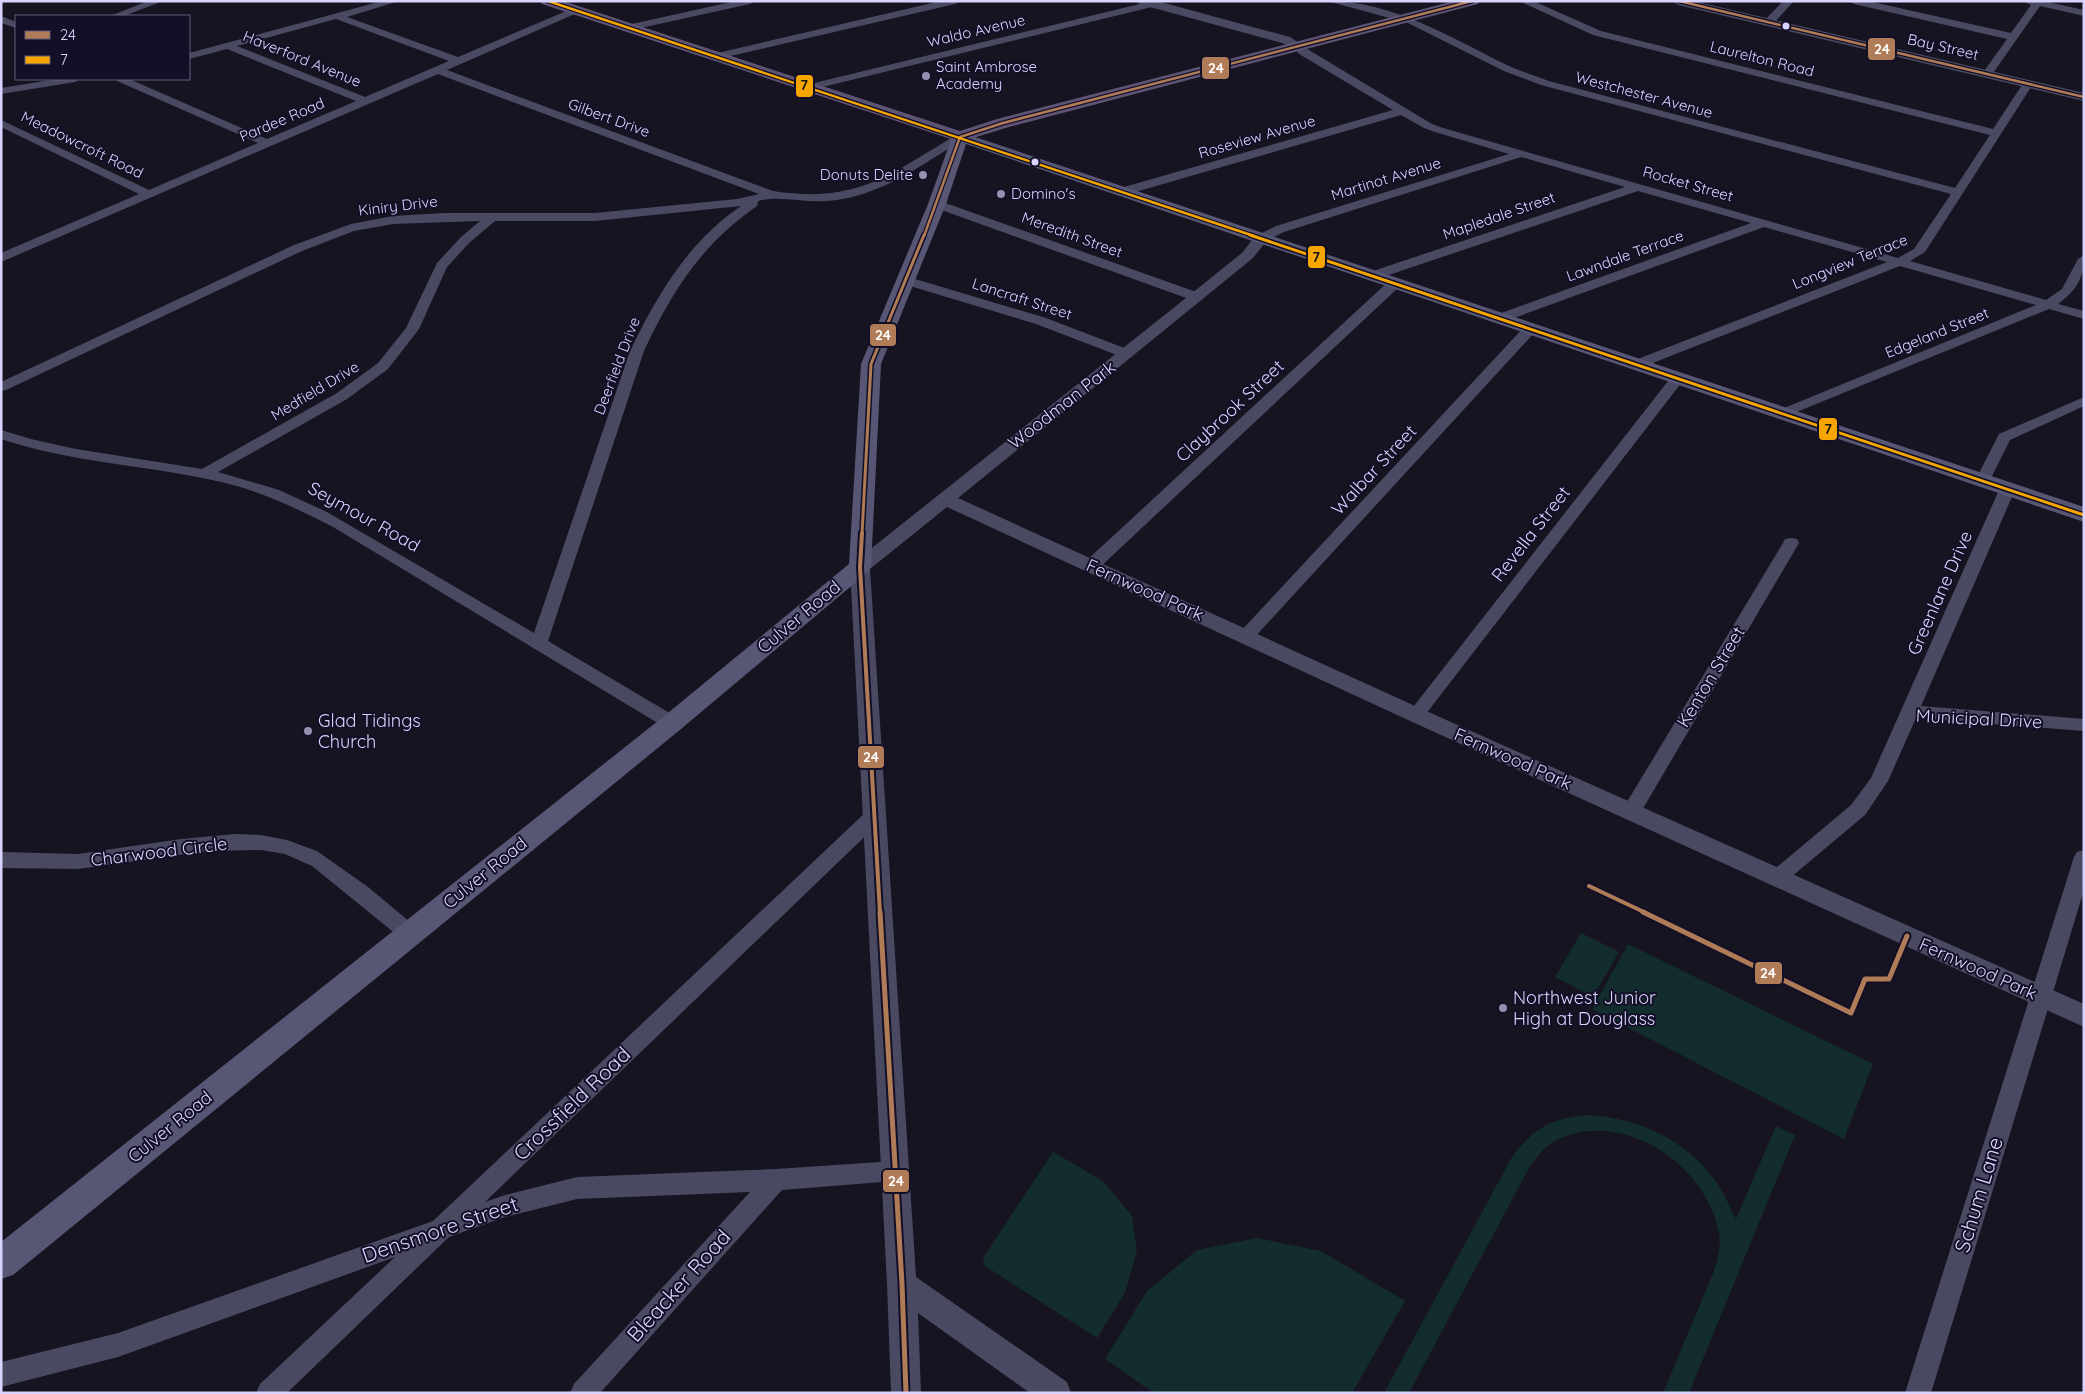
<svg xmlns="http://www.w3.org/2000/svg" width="2085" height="1394" font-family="Quicksand,sans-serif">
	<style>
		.green { fill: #132c2d }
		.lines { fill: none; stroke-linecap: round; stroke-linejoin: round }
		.minor { fill: #4a4962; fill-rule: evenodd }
		.tertiary { fill: #4a4962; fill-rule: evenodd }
		.secondary { fill: #575674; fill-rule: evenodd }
		.primary { fill: #5e5373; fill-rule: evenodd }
		.bus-1-far3-casing { stroke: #130f26; stroke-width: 5 }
		.bus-1-far2-casing { stroke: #130f26; stroke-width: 6 }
		.bus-1-far1-casing { stroke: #130f26; stroke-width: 8 }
		.bus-1-casing { stroke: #130f26; stroke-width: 9 }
		.bus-2-far1-casing { stroke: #130f26; stroke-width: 5 }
		.bus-2-casing { stroke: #130f26; stroke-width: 6 }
		.bus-1-far3 { stroke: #b07c57; stroke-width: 2.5 }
		.bus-1-far2 { stroke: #b07c57; stroke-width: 3 }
		.bus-1-far1 { stroke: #b07c57; stroke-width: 4 }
		.bus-1 { stroke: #b07c57; stroke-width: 5 }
		.bus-2-far1 { stroke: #f7a600; stroke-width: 2.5 }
		.bus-2 { stroke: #f7a600; stroke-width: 3 }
		.bus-dot { fill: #d9d4ff; stroke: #130f26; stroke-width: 2 }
		.poi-dot { fill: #9591b1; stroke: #130f26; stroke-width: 2 }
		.labels { text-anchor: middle; stroke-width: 4; stroke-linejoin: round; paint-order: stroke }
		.far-street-label { font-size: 15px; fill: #d9d4ff; stroke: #130f26 }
		.far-poi-label { font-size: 15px; fill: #d9d4ff; stroke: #130f26; text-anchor: start }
		.street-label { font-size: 18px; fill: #d9d4ff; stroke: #130f26 }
		.poi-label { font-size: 18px; fill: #d9d4ff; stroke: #130f26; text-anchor: start }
		.near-street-label { font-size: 21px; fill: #d9d4ff; stroke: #130f26 }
		.line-badge { stroke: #130f26; stroke-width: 2 }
		.badge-label { font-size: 14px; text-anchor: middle; font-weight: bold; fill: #fff }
		.pale-badge-label { font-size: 14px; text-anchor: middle; font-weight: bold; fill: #111 }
	</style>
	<rect width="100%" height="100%" fill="#161421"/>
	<!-- green -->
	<path class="green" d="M1581,933L1619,952L1593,997L1555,977Z
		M1628,944L1873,1064L1844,1139L1592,1009Z
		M1586,1115C1640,1117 1694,1143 1722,1191C1727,1200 1731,1210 1736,1219L1776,1126L1795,1135L1689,1393H1663L1714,1271C1718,1258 1721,1246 1719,1233C1707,1165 1623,1108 1557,1140C1545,1146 1538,1156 1530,1166L1409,1393H1384L1512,1157C1534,1128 1550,1119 1586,1115Z
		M1053,1152L1103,1181L1132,1216L1137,1251L1125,1293L1097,1338L985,1266L983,1258Z
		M1257,1238L1321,1251L1405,1301L1352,1393H1154L1105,1359L1147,1291L1197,1250Z"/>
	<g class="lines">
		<!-- minor -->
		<path class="minor" d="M148,1H163L124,16H110Z
			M382,1H399L347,17L458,57L571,9H577V13L447,70L773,191C857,204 889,175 956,135H964L966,137C959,144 948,149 940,154C905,176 870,198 827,201C804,203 780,195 758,201L757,206C702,244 672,291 644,351L548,641L678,718L681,723L678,728L672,729L666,728L333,527C298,509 261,491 221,482C148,465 73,463 1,439V430L31,439L76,449L202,469L337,393L378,363L406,328L437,263L461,237L480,221L393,224L354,231L302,251L6,390L1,391V382L294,245L351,224L393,216L444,213H595L737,199L759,194L438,74L1,262V253L139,194L1,127V120L149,190L258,143L117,81L116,79H129L267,139L356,101L227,49L189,59V53ZM336,19L449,61L365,97L237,46ZM741,206C689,241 657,295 630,351L534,633L327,512L279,490L218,472L347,399L388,369L419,329L447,267L469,243L495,221H595Z
			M736,1H755L750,4L627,31L622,28L627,25Z
			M941,1H960L955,4L713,60L708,57L713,54Z
			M1152,1L1156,2V6L806,91L801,88L806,85Z
			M1327,1C1394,1 1451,38 1509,66C1522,72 1536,76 1549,81L1955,188L1990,135L1593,35L1519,1H1533L1601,31L1993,129L2024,82H2032L2033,84L1925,252L1910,261L2046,300L2062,289L2078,259L2084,255C2084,278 2077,290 2058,304L2084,311V319L2049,309L1782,418L1777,417L1775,414L1777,411L2036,305L1900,266L1640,368H1630L1628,365L1630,362L1887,262L1764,227L1503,322H1493L1491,319L1493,316L1751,223L1638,191L1377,279H1367L1366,276L1367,273L1625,187L1521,157L1284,232L1264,242H1256L1254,239L1256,236L1276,226L1509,154L1435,132L1424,128L1401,115L1125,195H1117L1115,192L1117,189L1393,110L1299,54L1294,47L1299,44L1432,124L1443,128L1898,258L1914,249L1951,194L1541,85L1504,71L1408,23Z
			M1783,1H1794L1772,25H1764V21Z
			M1849,1H1868L2011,33L2031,5L2023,1H2043L2084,10V16L2040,6L1991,76L1987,77L1982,74L2007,39L1854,4Z
			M1,16L16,22V28L1,23Z
			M57,79H80L75,82L1,94V88Z
			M937,200L1202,294L1204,297L1202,300H1192L933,207L931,204L933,201Z
			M905,276L1046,318L1132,351L1134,354L1132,357H1122L1036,324L900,283L899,280Z
			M1394,280L1400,284L1399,287L1098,569L1092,570L1086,569L1084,565L1086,561L1389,281Z
			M1530,325L1535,326L1537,329L1535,332L1252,640L1246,642L1240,640L1238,636L1240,632L1525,326Z
			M1677,375L1682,376L1684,379L1682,382L1422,719L1416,721L1410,719L1407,715L1410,711L1672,376Z
			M2084,397V406L2010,440L1988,484H1978L1975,481L1999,434Z
			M2007,485L2012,487L2015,490L1921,706L2084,719V731L1916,718L1888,781L1865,815L1784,883L1777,886L1770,883L1767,878L1770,873L1851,805L1871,778L1999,490L2002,487Z
			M1791,538L1797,539L1799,543L1638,817L1631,819L1624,817L1622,812L1624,807L1783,543L1785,539Z
			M874,809L881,811L883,816L881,821L485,1202L505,1195L577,1177L776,1169L895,1161L903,1164L906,1171L903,1178L895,1181L782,1190L600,1393H570L574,1384L750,1192L577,1199L505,1217L449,1237L287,1393H256L260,1384L395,1257L118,1357L1,1387V1362L118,1333L433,1221L867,811Z
			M235,834L261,835L287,840L317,851L368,887L416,927L419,933L416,939L409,941L402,939L312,866L285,854L261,850L208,851L78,869L1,868V852L78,854L181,839Z
			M2084,850V890L1931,1393H1905L2074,857L2077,852Z"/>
		<!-- tertiary -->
		<path class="tertiary" d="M1137,1H1157L1290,37L1305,47L1299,51L1282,43L1139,4Z
			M1672,1H1694L2084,93V101L1678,5Z
			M1260,234L1265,236L1268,239L1253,258L958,498L1424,710L2084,1004V1027L1408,720L947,507L870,569L916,1277L1067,1382L1071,1393H1030L918,1313L921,1393H891L887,1284L850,567L853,563L1191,294L1243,252L1255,236Z"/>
		<!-- secondary -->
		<path class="secondary" d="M960,132L2084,507V522L966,144L946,204L881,364L871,567L868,572L681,729L13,1275L1,1279V1242L663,717L849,564L861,364L928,204L952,137L954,134Z"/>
		<!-- primary -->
		<path class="primary" d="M540,1H563L960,131L997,119L1454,1H1480L1478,4L1009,127L960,142L542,4Z"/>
		<!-- bus-1-far3 casing -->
		<g class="bus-1-far3-casing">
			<path id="bus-1-far3" d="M1679,1L2084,97
				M960,137L1003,123L1472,1
				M924,236L960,137"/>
		</g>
		<!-- bus-1-far2 casing -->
		<g class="bus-1-far2-casing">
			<path id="bus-1-far2" d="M862,534L871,364L924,235"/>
		</g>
		<!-- bus-1-far1 casing -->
		<g class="bus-1-far1-casing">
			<path id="bus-1-far1" d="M862,533L860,567L880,913
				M1589,886L1646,913"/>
		</g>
		<!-- bus-1 casing -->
		<g class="bus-1-casing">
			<path id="bus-1" d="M880,912L902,1284L906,1393
				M1643,912L1851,1013L1865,979H1889L1907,936"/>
		</g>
		<!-- bus-2-far1 casing -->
		<g class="bus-2-far1-casing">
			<path id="bus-2-far1" d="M548,1L1254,236"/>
		</g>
		<!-- bus-2 casing -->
		<g class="bus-2-casing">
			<path id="bus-2" d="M1250,235L2084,515"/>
		</g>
		<!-- bus-1-far3 -->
		<use href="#bus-1-far3" class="bus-1-far3"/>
		<!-- bus-1-far2 -->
		<use href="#bus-1-far2" class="bus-1-far2"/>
		<!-- bus-1-far1 -->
		<use href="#bus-1-far1" class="bus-1-far1"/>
		<!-- bus-1 -->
		<use href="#bus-1" class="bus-1"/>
		<!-- bus-2-far1 -->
		<use href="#bus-2-far1" class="bus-2-far1"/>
		<!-- bus-2 -->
		<use href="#bus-2" class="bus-2"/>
	</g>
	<!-- markers -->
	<g class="bus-dot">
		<circle cx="1786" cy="26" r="4.5"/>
		<circle cx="1035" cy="162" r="4.5"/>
	</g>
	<g class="poi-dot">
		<circle cx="926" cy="76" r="5"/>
		<circle cx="923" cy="175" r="5"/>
		<circle cx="1001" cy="194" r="5"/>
		<circle cx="308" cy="731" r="5"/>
		<circle cx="1503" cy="1008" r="5"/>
	</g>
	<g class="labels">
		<!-- far-street labels -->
		<g class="far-street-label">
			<text transform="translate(976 31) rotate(-13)" y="5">Waldo Avenue</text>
			<text transform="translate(1943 47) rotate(13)" y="5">Bay Street</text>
			<text transform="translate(302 59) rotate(22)" y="5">Haverford Avenue</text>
			<text transform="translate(1762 59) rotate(14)" y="5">Laurelton Road</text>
			<text transform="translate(1644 95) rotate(15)" y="5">Westchester Avenue</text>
			<text transform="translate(609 118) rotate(20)" y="5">Gilbert Drive</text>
			<text transform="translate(282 120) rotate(-23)" y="5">Pardee Road</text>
			<text transform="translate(1257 137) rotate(-16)" y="5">Roseview Avenue</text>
			<text transform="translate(82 145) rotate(26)" y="5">Meadowcroft Road</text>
			<text transform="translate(1386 179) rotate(-17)" y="5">Martinot Avenue</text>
			<text transform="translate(1688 184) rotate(16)" y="5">Rocket Street</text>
			<text transform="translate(398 206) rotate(-7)" y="5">Kiniry Drive</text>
			<text transform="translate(1499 216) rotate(-19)" y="5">Mapledale Street</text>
			<text transform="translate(1072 235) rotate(20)" y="5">Meredith Street</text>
			<text transform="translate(1625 256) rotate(-20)" y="5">Lawndale Terrace</text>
			<text transform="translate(1850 262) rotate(-22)" y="5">Longview Terrace</text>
			<text transform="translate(1022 299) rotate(18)" y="5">Lancraft Street</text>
			<text transform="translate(1937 333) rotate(-22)" y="5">Edgeland Street</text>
			<text transform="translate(617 366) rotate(-69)" y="5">Deerfield Drive</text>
			<text transform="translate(315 391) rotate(-31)" y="5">Medfield Drive</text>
		</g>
		<!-- far-poi labels -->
		<g class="far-poi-label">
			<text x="936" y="72">Saint Ambrose<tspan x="936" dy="17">Academy</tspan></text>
			<text x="913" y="180" text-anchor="end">Donuts Delite</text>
			<text x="1011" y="199">Domino's</text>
		</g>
		<!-- street labels -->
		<g class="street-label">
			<text transform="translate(1062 405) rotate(-38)" y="6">Woodman Park</text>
			<text transform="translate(1230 411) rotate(-43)" y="6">Claybrook Street</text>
			<text transform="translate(1374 470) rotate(-47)" y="6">Walbar Street</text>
			<text transform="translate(364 517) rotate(29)" y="6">Seymour Road</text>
			<text transform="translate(1531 534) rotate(-52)" y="6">Revella Street</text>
			<text transform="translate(1145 590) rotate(24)" y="6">Fernwood Park</text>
			<text transform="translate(1940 593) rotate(-66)" y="6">Greenlane Drive</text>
			<text transform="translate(799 617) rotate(-40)" y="6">Culver Road</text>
			<text transform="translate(1711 677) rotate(-59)" y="6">Kenton Street</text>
			<text transform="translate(1979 719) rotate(3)" y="6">Municipal Drive</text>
			<text transform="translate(1513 759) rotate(24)" y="6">Fernwood Park</text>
			<text transform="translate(159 852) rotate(-7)" y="6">Charwood Circle</text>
			<text transform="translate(485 873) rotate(-39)" y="6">Culver Road</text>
			<text transform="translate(1978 969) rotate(24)" y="6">Fernwood Park</text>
			<text transform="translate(170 1127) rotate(-39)" y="6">Culver Road</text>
		</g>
		<!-- poi labels -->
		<g class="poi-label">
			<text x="318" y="727">Glad Tidings<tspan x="318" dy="21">Church</tspan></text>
			<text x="1513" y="1004">Northwest Junior<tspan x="1513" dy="21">High at Douglass</tspan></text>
		</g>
		<!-- near-street labels -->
		<g class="near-street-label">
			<text transform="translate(572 1104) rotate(-44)" y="7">Crossfield Road</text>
			<text transform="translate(1979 1195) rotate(-73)" y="7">Schum Lane</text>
			<text transform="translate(440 1230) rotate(-19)" y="7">Densmore Street</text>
			<text transform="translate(679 1286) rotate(-48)" y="7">Bleacker Road</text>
		</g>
	</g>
	<g class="line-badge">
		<rect x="1867" y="37" width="29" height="24" rx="5" fill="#b07c57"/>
		<rect x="1201" y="56" width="29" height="24" rx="5" fill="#b07c57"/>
		<rect x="795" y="74" width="19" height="24" rx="5" fill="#f7a600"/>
		<rect x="1307" y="245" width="19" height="24" rx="5" fill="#f7a600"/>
		<rect x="869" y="323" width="28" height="24" rx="5" fill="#b07c57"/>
		<rect x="1818" y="417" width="20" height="24" rx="5" fill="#f7a600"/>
		<rect x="857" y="745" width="28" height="24" rx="5" fill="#b07c57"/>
		<rect x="1754" y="961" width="29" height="24" rx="5" fill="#b07c57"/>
		<rect x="882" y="1169" width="28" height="24" rx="5" fill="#b07c57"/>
	</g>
	<g class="badge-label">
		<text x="1882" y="54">24</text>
		<text x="1216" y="73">24</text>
		<text x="883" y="340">24</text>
		<text x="871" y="762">24</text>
		<text x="1768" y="978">24</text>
		<text x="896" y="1186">24</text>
	</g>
	<g class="pale-badge-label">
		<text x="804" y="90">7</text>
		<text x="1316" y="262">7</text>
		<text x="1828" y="434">7</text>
	</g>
	<!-- border -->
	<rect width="2085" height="1394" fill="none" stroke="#d9d4ff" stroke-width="5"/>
	<!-- legend -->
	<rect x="15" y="15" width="175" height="65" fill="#130f26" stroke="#625e7d"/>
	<rect x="25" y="31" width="25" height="8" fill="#b07c57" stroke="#625e7d"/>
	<text x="60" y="40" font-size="15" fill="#d9d4ff">24</text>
	<rect x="25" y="56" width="25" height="8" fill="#f7a600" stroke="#625e7d"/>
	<text x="60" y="65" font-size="15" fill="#d9d4ff">7</text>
</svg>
